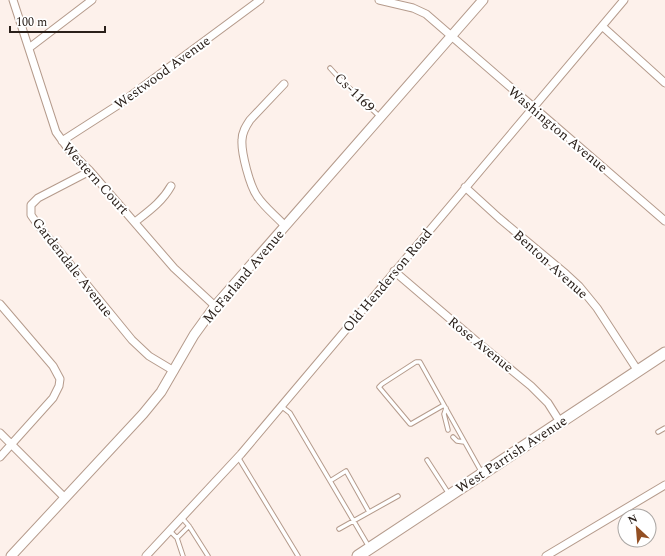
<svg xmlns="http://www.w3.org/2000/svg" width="665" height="556" font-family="Spectral,serif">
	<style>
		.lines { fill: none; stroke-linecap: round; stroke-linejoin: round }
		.service-casing { stroke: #b59b8c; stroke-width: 5.5 }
		.minor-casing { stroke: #b59b8c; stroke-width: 9 }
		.tertiary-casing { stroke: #b59b8c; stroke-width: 11 }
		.primary-casing { stroke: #b59b8c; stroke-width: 13 }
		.service { stroke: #fff; stroke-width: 3.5 }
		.minor { stroke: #fff; stroke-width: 7 }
		.tertiary { stroke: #fff; stroke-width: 9 }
		.primary { stroke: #fff; stroke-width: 11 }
		.labels { text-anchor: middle; stroke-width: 4; stroke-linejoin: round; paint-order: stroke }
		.street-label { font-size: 14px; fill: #2a201a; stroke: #fff }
	</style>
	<rect width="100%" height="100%" fill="#fdf1eb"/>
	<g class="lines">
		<!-- service casing -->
		<g class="service-casing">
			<path id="service" d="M330,68L340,79L380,117
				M444,405L411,424H410L379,387L382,384L416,362H420L482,473
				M281,406L290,413L369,547
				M446,408L444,414L448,430
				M658,432L665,428
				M453,437L457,441L464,442
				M238,457L298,556
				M427,460L449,494
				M330,481L346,471L369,512
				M182,518L189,526L208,556
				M339,529L398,496
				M170,531L177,538L183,556
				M177,538L189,526"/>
		</g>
		<!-- minor casing -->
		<g class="minor-casing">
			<path id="minor" d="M13,0L56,132L69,150L90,171L174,268L215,306
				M379,0L413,8L426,14L665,221
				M602,26L665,83
				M29,48L92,0
				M284,84L250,120C246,126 242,132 242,140C241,153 250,186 257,196C264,207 276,216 285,226
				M62,141L118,105L260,0
				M90,171L38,198L31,205V215L38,225L132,340L149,356L174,371
				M465,187L499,218L566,274L579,286L597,308L638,371
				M135,222C149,211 162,202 171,186
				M394,271L476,341L531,386L548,403L560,422
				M0,304L53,366L60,379L59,386L53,398L0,457
				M0,433L65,498
				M146,556L241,454L624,0
				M546,556L665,485"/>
		</g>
		<!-- tertiary casing -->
		<g class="tertiary-casing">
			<path id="tertiary" d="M11,556L143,414L161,392L194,335L215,306L483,0"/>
		</g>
		<!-- primary casing -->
		<g class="primary-casing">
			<path id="primary" d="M358,556L665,353"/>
		</g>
		<!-- service -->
		<use href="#service" class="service"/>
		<!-- minor -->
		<use href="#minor" class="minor"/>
		<!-- tertiary -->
		<use href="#tertiary" class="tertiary"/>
		<!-- primary -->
		<use href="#primary" class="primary"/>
	</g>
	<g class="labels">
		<!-- street labels -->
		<g class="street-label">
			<text transform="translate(162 72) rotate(-36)" y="5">Westwood Avenue</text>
			<text transform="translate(355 92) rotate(44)" y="5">Cs-1169</text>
			<text transform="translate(558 129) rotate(40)" y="5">Washington Avenue</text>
			<text transform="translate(96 178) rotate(48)" y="5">Western Court</text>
			<text transform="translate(551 264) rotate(42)" y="5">Benton Avenue</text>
			<text transform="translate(73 267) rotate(52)" y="5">Gardendale Avenue</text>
			<text transform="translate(243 276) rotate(-50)" y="5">McFarland Avenue</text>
			<text transform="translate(387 280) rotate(-50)" y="5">Old Henderson Road</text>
			<text transform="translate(481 344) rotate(39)" y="5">Rose Avenue</text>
			<text transform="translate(511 454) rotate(-33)" y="5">West Parrish Avenue</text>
		</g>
	</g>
	<!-- north arrow -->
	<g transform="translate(637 528) rotate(334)"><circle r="19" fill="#ffffff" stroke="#aaa6a3"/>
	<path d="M0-3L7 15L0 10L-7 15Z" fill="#934f23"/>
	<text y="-6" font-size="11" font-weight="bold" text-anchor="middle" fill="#2a201a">N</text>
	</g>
	<!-- scale -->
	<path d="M10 26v6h95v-6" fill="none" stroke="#2a201a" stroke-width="2"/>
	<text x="16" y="26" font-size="12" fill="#2a201a" stroke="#ffffff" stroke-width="3" paint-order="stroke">100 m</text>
</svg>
